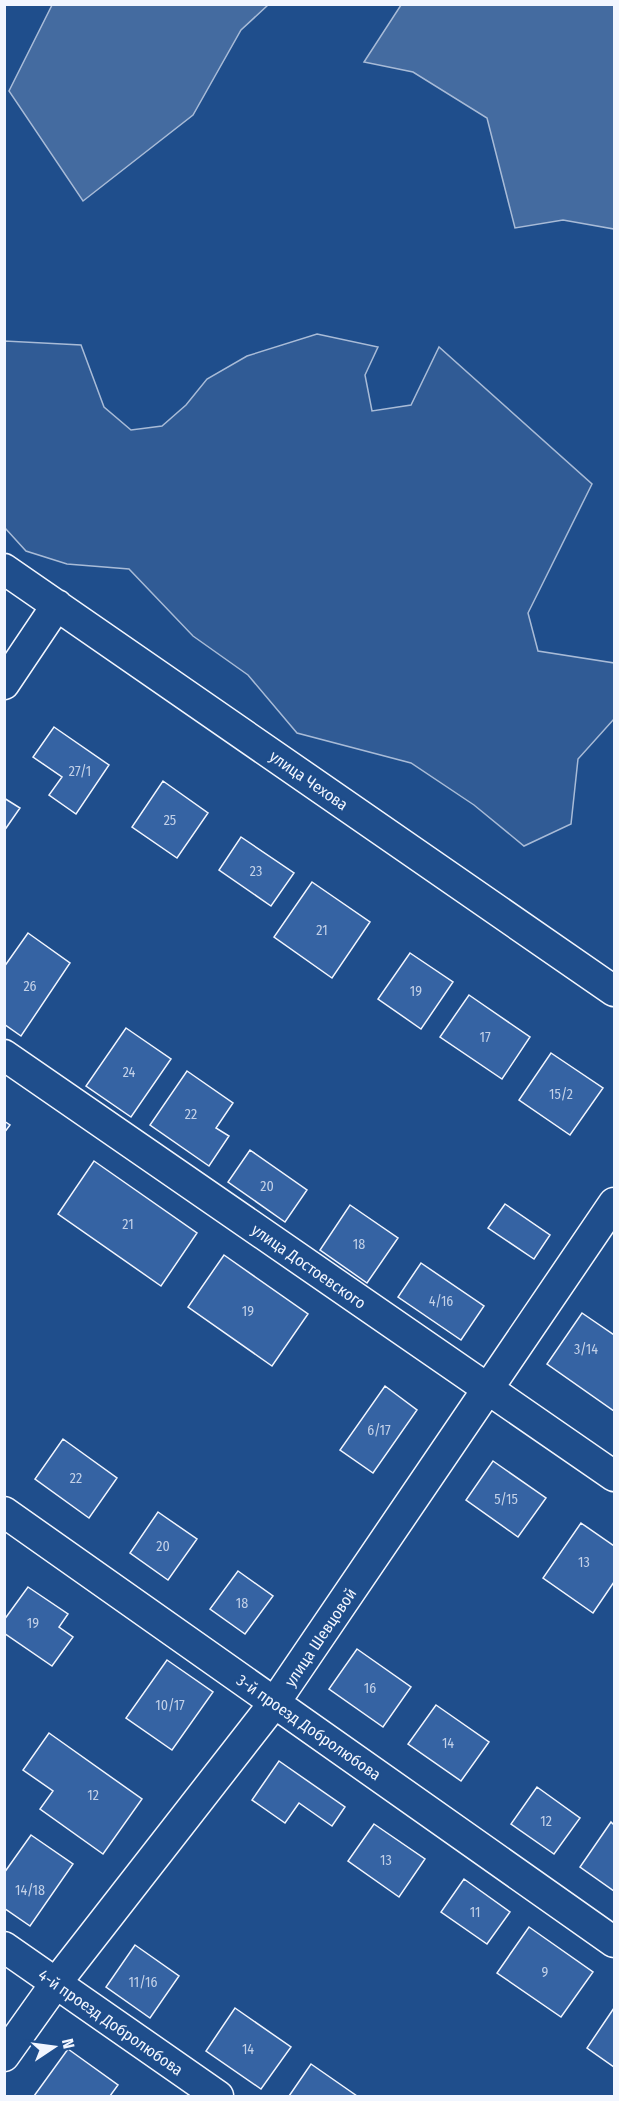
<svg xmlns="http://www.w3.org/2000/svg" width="619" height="2101" font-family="'Fira Sans Condensed',sans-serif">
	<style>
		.built { fill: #305b95; stroke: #a8bbd7; stroke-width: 1.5 }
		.water { fill: #446ba0; stroke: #a8bbd7; stroke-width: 1.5 }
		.building { fill: #3563a3; stroke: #f2f6ff; stroke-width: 1.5 }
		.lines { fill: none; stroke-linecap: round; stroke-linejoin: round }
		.street-casing { stroke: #f2f6ff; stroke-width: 33 }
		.street { stroke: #1f4e8c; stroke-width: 30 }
		.labels { text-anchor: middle; stroke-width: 4.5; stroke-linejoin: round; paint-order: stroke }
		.number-label { font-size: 14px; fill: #c3d1e8 }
		.street-label { font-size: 16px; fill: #f2f6ff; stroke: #1f4e8c }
	</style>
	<rect width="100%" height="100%" fill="#1f4e8c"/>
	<!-- built -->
	<path class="built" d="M317,334L378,347L365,375L372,411L411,405L439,347L592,484L528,613L538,651L614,663V719L578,759L571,824L524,846L474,805L411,763L297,733L248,675L193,636L129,569L67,564L26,551L5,528V341L81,345L104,407L131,430L162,426L186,405L207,379L247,356Z"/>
	<!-- water -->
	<path class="water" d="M52,5V4L268,5L241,30L193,115L83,201L9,91Z
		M401,5H614V229L563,220L515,228L487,118L413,72L364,62Z"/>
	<!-- building -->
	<path class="building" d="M54,727L109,765L76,814L49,795L62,777L33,757Z
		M163,781L208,813L177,858L132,827Z
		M4,798L20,808L4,831Z
		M241,837L294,873L271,906L219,870Z
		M312,882L370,922L332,978L274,937Z
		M28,933L70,963L21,1036L4,1024V967Z
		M410,953L453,982L421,1029L378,999Z
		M469,995L530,1037L502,1079L440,1037Z
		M126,1028L171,1059L131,1117L86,1086Z
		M551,1053L603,1088L570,1135L519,1100Z
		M187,1071L233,1103L216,1128L229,1136L209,1166L150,1125Z
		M4,1121L10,1125L4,1133Z
		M250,1150L307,1190L285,1222L228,1182Z
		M94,1161L197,1233L161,1286L58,1214Z
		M505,1204L550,1235L534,1259L488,1228Z
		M350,1205L398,1238L367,1283L320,1250Z
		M224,1255L308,1314L272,1366L188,1307Z
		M421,1263L484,1306L461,1340L398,1297Z
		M582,1313L614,1335V1411L547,1364Z
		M385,1386L417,1410L373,1473L340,1450Z
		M63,1439L117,1478L89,1518L35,1479Z
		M493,1461L546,1498L518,1537L466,1500Z
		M158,1512L197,1539L168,1580L130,1553Z
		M581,1523L614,1546V1582L593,1613L543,1578Z
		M238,1571L273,1596L245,1634L210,1609Z
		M28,1587L68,1614L59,1627L73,1637L52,1666L4,1633V1620Z
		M357,1649L411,1687L383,1727L329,1689Z
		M167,1660L213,1692L172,1750L126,1718Z
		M436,1705L489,1742L461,1781L408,1744Z
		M49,1733L142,1799L103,1854L40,1809L53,1791L23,1770Z
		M279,1761L345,1807L332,1826L299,1803L285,1823L252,1800Z
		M537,1787L580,1818L554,1854L511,1824Z
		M611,1822L614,1825V1891L580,1867Z
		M374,1824L425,1859L399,1897L348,1861Z
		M31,1835L73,1864L30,1926L4,1908V1873Z
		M464,1879L510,1912L487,1944L441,1912Z
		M529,1927L593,1972L561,2017L497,1973Z
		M135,1945L179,1976L150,2018L106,1987Z
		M235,2008L291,2047L261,2089L206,2051Z
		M614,2008V2067L587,2048Z
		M68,2049L118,2085L110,2096H34Z
		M311,2064L357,2096H289Z"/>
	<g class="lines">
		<!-- street casing -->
		<g class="street-casing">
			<path id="street" d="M4,569L614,991
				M4,684L57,605
				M4,1055L614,1476
				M4,1512L614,1942
				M4,1947L218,2096
				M4,2056L56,1983L275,1702L614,1203"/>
		</g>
		<!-- street -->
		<use href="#street" class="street"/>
	</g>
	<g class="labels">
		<!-- number labels -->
		<g class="number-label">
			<text x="80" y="776">27/1</text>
			<text x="170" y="825">25</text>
			<text x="256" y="876">23</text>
			<text x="322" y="935">21</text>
			<text x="30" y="991">26</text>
			<text x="416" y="996">19</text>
			<text x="485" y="1042">17</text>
			<text x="129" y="1077">24</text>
			<text x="561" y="1099">15/2</text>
			<text x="191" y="1119">22</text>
			<text x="267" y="1191">20</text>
			<text x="128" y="1229">21</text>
			<text x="359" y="1249">18</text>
			<text x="441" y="1306">4/16</text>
			<text x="248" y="1316">19</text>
			<text x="586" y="1354">3/14</text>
			<text x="379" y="1435">6/17</text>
			<text x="76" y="1483">22</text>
			<text x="506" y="1504">5/15</text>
			<text x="163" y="1551">20</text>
			<text x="584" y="1567">13</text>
			<text x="242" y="1608">18</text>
			<text x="33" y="1628">19</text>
			<text x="370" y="1693">16</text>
			<text x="170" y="1710">10/17</text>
			<text x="448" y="1748">14</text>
			<text x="93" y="1800">12</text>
			<text x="546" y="1826">12</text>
			<text x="386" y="1865">13</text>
			<text x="30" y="1895">14/18</text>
			<text x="475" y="1917">11</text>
			<text x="545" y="1977">9</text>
			<text x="143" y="1987">11/16</text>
			<text x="248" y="2054">14</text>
		</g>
		<!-- street labels -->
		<g class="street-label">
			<text transform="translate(309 780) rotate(35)" y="6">улица Чехова</text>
			<text transform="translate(309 1266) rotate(35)" y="6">улица Достоевского</text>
			<text transform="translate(320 1637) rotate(-56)" y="6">улица Шевцовой</text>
			<text transform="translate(309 1727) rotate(35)" y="6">3-й проезд Добролюбова</text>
			<text transform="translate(111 2022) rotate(35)" y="6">4-й проезд Добролюбова</text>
		</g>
	</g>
	<!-- border -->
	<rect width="619" height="2101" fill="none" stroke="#f2f6ff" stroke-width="12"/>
	<!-- north arrow -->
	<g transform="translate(54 2047) rotate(77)" stroke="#1f4e8c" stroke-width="4.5" paint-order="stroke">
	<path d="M0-4.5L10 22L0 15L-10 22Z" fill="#f2f6ff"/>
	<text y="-9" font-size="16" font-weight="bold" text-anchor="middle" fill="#f2f6ff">N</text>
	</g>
</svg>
